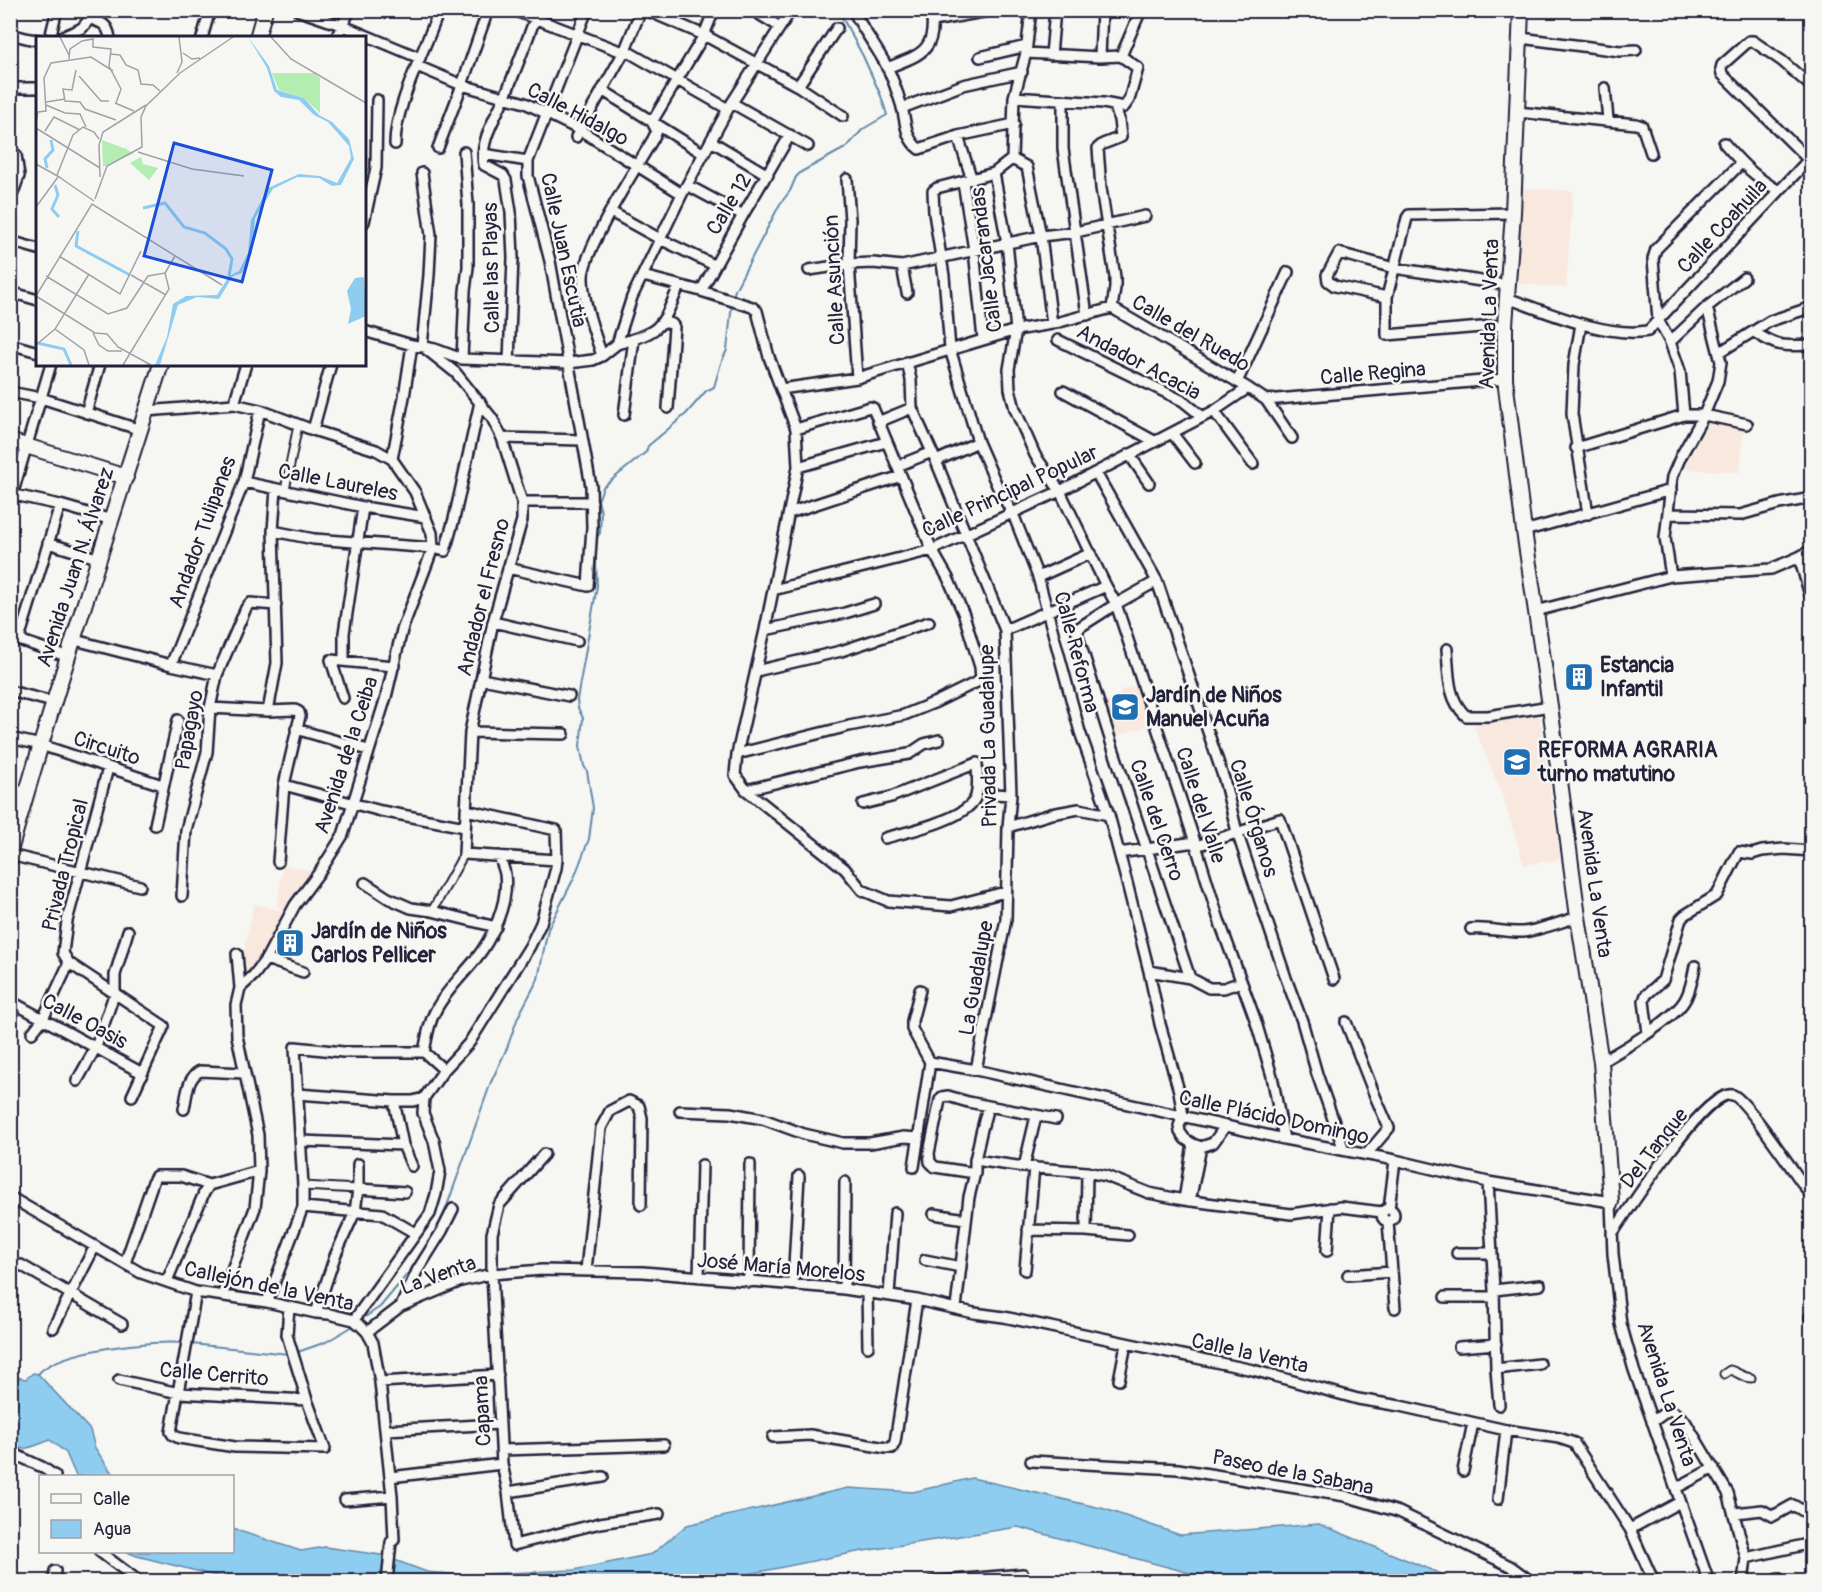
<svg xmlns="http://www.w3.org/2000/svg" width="1822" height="1592" font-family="Pangolin,sans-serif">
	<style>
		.built { fill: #f9e8de }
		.water { fill: #8fcdf0; stroke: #6389a8; stroke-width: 1.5 }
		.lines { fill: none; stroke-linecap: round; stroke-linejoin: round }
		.stream { stroke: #6389a8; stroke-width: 2 }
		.pedestrian-casing { stroke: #22223b; stroke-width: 11 }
		.minor-casing { stroke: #22223b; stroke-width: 14 }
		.secondary-casing { stroke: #22223b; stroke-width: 18 }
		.pedestrian { stroke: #f6f6f2; stroke-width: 7 }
		.minor { stroke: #f6f6f2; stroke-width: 9 }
		.secondary { stroke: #f6f6f2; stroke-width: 14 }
		.labels { text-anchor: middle; stroke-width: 5; stroke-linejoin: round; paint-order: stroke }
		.street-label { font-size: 21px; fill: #22223b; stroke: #f6f6f2 }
		.poi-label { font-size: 21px; font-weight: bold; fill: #22223b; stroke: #f6f6f2; text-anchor: start }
		.inset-river { fill: none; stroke: #8fcdf0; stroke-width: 3 }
		.inset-road { fill: none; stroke: #a1a1a9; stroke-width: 1.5 }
		.view { fill: #1d4ed8; fill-opacity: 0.15; stroke: #1d4ed8; stroke-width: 3 }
		.inset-edge { fill: none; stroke: #22223b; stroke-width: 3 }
	</style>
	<rect width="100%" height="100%" fill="#f6f6f2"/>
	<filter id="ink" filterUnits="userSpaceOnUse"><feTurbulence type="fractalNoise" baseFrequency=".0167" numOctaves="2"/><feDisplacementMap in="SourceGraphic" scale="12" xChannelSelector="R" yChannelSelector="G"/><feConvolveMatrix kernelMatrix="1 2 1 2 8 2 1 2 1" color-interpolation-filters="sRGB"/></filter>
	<g filter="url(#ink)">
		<!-- built -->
		<path class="built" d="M1519,188L1573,191L1566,288L1512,283Z
			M1710,421L1744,428L1740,472L1684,469L1690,455Z
			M1139,685L1151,725L1115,736L1102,704L1121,697L1120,691Z
			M1539,714L1560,859L1524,865L1504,799L1473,724Z
			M283,865L313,871L305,888L288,909L277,907Z
			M254,904L290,912L254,974L240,970Z"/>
		<!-- water -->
		<path class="water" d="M33,1373L38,1374L90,1430L95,1448L114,1476H76L66,1453L50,1440C39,1444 22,1453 11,1446V1376L26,1379Z
			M972,1478L1105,1509L1180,1535L1319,1524L1458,1581H1240L1201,1576L1018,1527L857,1552L709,1582L236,1581L137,1556L127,1552H232L233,1529L301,1551L325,1547L381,1555L427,1572L462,1575L574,1570L652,1554L687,1525L848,1488L913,1492Z"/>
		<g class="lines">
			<!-- stream -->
			<path class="stream" d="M733,298L735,290L780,204L790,191L796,177L801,172L847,147L863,129L887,115L881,96L863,56L838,10
				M359,1321L380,1307L410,1271L442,1220L491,1082L507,1048L518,1017L538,979L548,929L574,878L589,839L593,808L587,771L584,766L580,746L583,718L578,708L577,700L597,586L595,539L600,533L601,512L598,501L603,487L646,452L648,446L686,414L706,391L714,387L721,363L727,350L732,303
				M191,1344L289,1354
				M295,1353L326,1342L355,1325
				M38,1374C59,1349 154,1340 185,1343"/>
			<!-- pedestrian casing -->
			<g class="pedestrian-casing">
				<path id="pedestrian" d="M285,490L298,425
					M432,911L464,854
					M303,1186L358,1189
					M1724,1374L1730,1370C1738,1372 1741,1377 1751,1378"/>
			</g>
			<!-- minor casing -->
			<g class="minor-casing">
				<path id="minor" d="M297,10L341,25L420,58
					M513,10L620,51L625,50L728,109
					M646,10L704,35L798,86L843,116
					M752,10L780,27
					M853,10C863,30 877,48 887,67C893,79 898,94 902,107C906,123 905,138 919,149L958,136L1014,124
					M91,19C103,23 108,25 110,38
					M933,21L994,10
					M10,34L30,39L38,40
					M50,38L57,10
					M60,38L82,28L97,10
					M202,38L210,10
					M336,38L350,10
					M1521,38L1620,51L1636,50
					M1051,55L1055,10
					M1121,56L1141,10
					M980,57L1027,46
					M1100,57L1102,10
					M417,66L462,85L525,103L580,130L682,194
					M887,68C919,55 938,52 931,10
					M798,86L837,28
					M10,88H38
					M1605,88L1608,120
					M602,90L704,154
					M1014,97L1103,103L1124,107L1129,100L1138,68L1121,56L1100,57L1026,53
					M1063,100V149L1087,315
					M732,103L808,146
					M902,108L963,85L1022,72
					M1517,112L1636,124L1642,126L1651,153
					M958,136L972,180
					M576,137L625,50L641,10
					M711,141L768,175
					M1724,143C1743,165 1754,176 1779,191
					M395,144C395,104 426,49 439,10
					M438,148L462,85L488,10
					M10,153L16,155L19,176L13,193L10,192
					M483,154L528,161
					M1012,159L994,173L937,188L933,191L934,213L944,276L950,349L978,442L999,490L1013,514L1038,577L1080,732L1109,815L1127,883L1149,971L1160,1024L1179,1091L1183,1116L1179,1126L1180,1132L1185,1139L1193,1144L1201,1147
					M1012,159L1027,167L1041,236L1052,324
					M1012,159L1014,97L1026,53L1031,10
					M1808,159L1722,74L1721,69L1722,65L1749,41H1753L1782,61L1812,87
					M422,173L431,235L429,275L422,346L456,373L492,418L502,438L522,502V520L493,622L473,718L470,732L464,854L557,860
					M994,173L1007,243L1016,330L1009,369L1010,389L1015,409L1035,455L1060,491L1106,586L1116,604L1195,842L1219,920L1255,1019L1272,1076L1284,1139
					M847,179L850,220L849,264L857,378
					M963,182L974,250L983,339
					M687,185L743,215
					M611,212L660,239L714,265
					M364,222L376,168L377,100
					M10,241L38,249
					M902,266L907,293
					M809,270L849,264L873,263L902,266L1041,236L1076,232L1145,216
					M643,276L701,291L752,307L757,311L769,357L796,429L798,467L765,630L737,754L735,775L746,790L845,869L862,890L888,901L951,906L1005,892
					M701,291L743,215L790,135
					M10,292L38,300
					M1387,297L1335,286L1328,281L1327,275L1339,253L1394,268L1508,285
					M1507,298C1547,312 1605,338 1648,331L1812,156
					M1112,308L1115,288V277L1101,188L1098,148L1103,144L1121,137L1119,120L1115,106
					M663,322L672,324L674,327L668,408
					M1581,324L1574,365L1572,414L1588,514
					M1505,325L1387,335V297L1407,218L1409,215L1513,213
					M364,331L412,345L435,349L462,359L569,363L593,360L602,356L617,344L632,297L682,194L728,109L791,10
					M1754,332C1779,348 1783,346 1812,345
					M1058,340L1183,401L1203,417
					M1670,342L1707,307L1744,278
					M10,344L38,352
					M617,344C663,331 661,328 679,286
					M1720,352L1770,321L1812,307
					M602,356C594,331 584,306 583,279C582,251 637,167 653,139L657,131L652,122L704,35L714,10
					M462,359L465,291L468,267V204L464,152
					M509,361L513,258L511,212L506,180L503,175L484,165C479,141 497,115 506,94C517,66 528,39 538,10
					M907,362L911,380L912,408L936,461L1005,630L1011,795L1008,827L1006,919L976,1070
					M1237,382L1288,272
					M781,389L857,378L1016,330L1052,324L1112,308L1248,388L1266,400L1505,379
					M1063,391L1154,441
					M10,392L41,398L141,430
					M1266,400L1292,438
					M234,404L246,364
					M146,411L234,404L260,410L313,430L376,450L392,459L415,492L432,533L433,548L402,630L386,697L343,835L321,870L295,905L266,959L254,975L240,988L236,1005L237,1036L258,1135L259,1171L255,1208L222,1296
					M1214,411L1253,464
					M86,413L100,364
					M624,415L634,339
					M1684,415L1680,371L1670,342L1658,320L1653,259L1656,249L1741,163
					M878,422L912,408
					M313,430L331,364
					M1172,433L1195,463
					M502,438L582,440
					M1576,448L1684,415H1704L1747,424
					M1129,454L1149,483
					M392,459L404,397L412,345
					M936,461L978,442
					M897,466L932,452
					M798,467L886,442
					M1096,473L1157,581L1224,779L1237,832L1287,981L1302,1021L1317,1074L1344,1150
					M244,482L363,507L426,517
					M10,494L60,505L112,520
					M10,502L51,364
					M522,502H592
					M789,513L901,476
					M1669,514L1740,515L1779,504L1812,498
					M273,531L314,539L433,548L445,551L454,519L480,402
					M1524,531L1671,490
					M48,543L100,559
					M1799,557L1812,602
					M508,568L588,586L592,527L591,486L550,261L528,176V161L587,10
					M1671,576L1665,538L1672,477L1681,456L1704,415L1718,381L1721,362L1707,307
					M1038,577L1091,553
					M1157,581L1116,604L1080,627L1077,633L1111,742L1190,978
					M773,590L932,550L1060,491L1214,411L1248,388
					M1536,611L1671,576L1771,569L1799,557L1812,550
					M493,622L577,641
					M765,630L845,613L874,604
					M1005,630L1106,586
					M10,637L69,657
					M19,639L60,505
					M75,640L171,665L217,675
					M1447,649C1449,674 1447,698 1466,716H1488L1550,706
					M344,661V633L363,507
					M171,665L244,482L260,410
					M756,671L841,651L929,622
					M482,679L569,696
					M10,691L53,702
					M343,698L331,660L394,666
					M210,708L268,711L295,710L299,712L300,716L284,785L278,862
					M268,711L277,663L273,531L276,489
					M296,729L368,750
					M470,732L564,734
					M10,738L41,745L162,785
					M737,754L849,726L904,715L936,702L981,680L980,667L964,615L948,578L932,550L873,408L870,407L796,429
					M108,768L67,921L63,953L69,963L164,1026L132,1096
					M978,782L994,794L1011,795
					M284,785L381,811L465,827
					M10,788L27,793
					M746,790L860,762L909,754L924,744L939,740
					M863,804L891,797L977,763C977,774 979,785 976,796C969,819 907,832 885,838
					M155,825L178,720
					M1008,827L1051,814L1079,809L1109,815
					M1196,846L1280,819L1334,979
					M1119,853L1195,842
					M10,855L140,886
					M365,883L388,898L411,908L432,911L496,927
					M182,896L186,830L207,752L210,708L217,675L246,608L250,603L276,605
					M1471,929C1488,927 1506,933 1523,932C1541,930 1560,922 1578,917
					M237,954L240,988
					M266,959L303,972
					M1149,971L1190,978L1209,988H1224L1241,982
					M10,1001L142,1073
					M1346,1022L1375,1096L1389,1128L1366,1155
					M32,1033L43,1019L69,963
					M1648,1033L1644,1001L1646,995L1663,980L1681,919L1685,915L1717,895L1739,852L1752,854L1762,851L1784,849L1812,851
					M424,1052C427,1037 429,1021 437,1008C447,990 462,976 475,960C492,939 509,903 505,874C504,868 501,862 499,856
					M930,1062L976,1070L1284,1139L1395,1160L1488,1182L1611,1202L1613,1254L1621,1324L1634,1370L1709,1582
					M1601,1062C1623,1049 1675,1020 1686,998C1691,988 1693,977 1695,966
					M77,1081L96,1047L115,992V975L128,931
					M297,1094L394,1101H413L424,1098
					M394,1101L403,1145L412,1166
					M184,1109C187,1095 187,1078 200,1071L244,1073
					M680,1111L730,1113L763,1119L804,1134L843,1143H870L904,1137L918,1138
					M301,1141L403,1145
					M1201,1147L1213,1143L1226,1125
					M544,1154L499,1205L492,1234V1274L502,1464L508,1492L514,1545L600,1523L659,1514
					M975,1160L1024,1167L1087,1172L1106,1176L1149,1193L1184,1200L1291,1214L1341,1207L1382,1212
					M914,1167L930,1062L912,1029V1021L920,990
					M1024,1167L1036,1116
					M975,1173L935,1167L930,1162L929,1153L940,1100L942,1097L948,1096L968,1102L1056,1119
					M1488,1182L1494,1290L1496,1369L1499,1405
					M358,1189L405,1192
					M10,1197L141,1273L196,1292L267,1302L316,1313L329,1314L354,1320L361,1326L367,1332L373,1343L380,1382L392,1496L394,1540L391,1542L387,1582
					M1184,1200L1193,1144
					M1190,1201L1201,1147
					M303,1207L382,1214L415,1233
					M1382 1215a6 6 0 1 1 12 0a6 6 0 1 1-12 0Z
					M1389,1209L1395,1160
					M934,1214L965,1219
					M1388,1222L1395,1308
					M1028,1230L1086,1231L1128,1235
					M1086,1231L1087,1172
					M1612,1234C1627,1212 1707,1087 1733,1095C1747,1100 1800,1181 1812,1197
					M1327,1251L1330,1208
					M1457,1253H1492
					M925,1260L961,1267
					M125,1263L154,1179L156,1176H181L209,1185L259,1171
					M21,1265L122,1324
					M586,1270L601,1128L610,1111L629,1101L639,1106L642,1118L641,1205
					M1025,1270L1034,1167
					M1348,1275L1392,1272
					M699,1277L702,1165
					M167,1281L204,1193L209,1185
					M749,1282L750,1164
					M793,1285L799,1176
					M844,1289L845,1182
					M1494,1290L1540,1285
					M196,1292L171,1432L173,1435L179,1438L235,1447L325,1449L307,1400L287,1335L289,1307
					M867,1292L868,1347
					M889,1295L895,1213
					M1445,1297H1494
					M267,1302L303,1207V1186L295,1047L343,1052H424L444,1070
					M401,1306L417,1271L442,1231L453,1209
					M956,1308L969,1197L975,1173V1160L981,1133L988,1106
					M316,1313L335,1256L355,1212L358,1189V1164
					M1810,1317H1812
					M354,1320L430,1214L436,1194L440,1171L434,1141L423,1113L424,1098L444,1070L469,1043L530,946L541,923L556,868L557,860L556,830L466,810
					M53,1328L95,1246
					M367,1332L401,1306L461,1281L492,1274L542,1270L643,1272L844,1289L917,1300L974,1313L1004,1317L1253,1370L1358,1399L1400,1406L1506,1430L1559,1438L1574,1443L1630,1529L1654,1582
					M1459,1347L1496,1344
					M1496,1369L1540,1364
					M119,1380L179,1393L307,1400
					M1119,1380L1126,1344
					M380,1382L498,1375
					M1652,1422L1670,1409L1685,1421L1728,1493L1746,1558L1743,1582
					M385,1430L500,1424
					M773,1437L810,1435L886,1448H892L895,1442L917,1300
					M502,1450L664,1445
					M10,1452L42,1467L55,1476
					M1031,1461L1178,1469L1345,1496L1399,1512L1510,1566L1532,1582
					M1463,1471L1473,1423
					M390,1477L502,1464
					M1676,1488L1714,1468
					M508,1492L603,1477
					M1498,1499L1506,1430
					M345,1500L392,1496
					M1735,1513L1762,1510L1773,1516L1793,1505L1805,1512L1812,1510
					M1630,1529L1680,1502
					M100,1552L140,1582
					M1746,1558L1812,1543
					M54,1582L55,1571
					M931,1582L1023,1574
					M1775,1582L1778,1578"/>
			</g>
			<!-- secondary casing -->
			<g class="secondary-casing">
				<path id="secondary" d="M1521,10L1513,213L1505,325V379L1524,531L1550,706L1578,917L1601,1062L1611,1202
					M257,38L265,10
					M10,441L126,477
					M10,851C56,687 110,526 161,364"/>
			</g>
			<!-- pedestrian -->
			<use href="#pedestrian" class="pedestrian"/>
			<!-- minor -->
			<use href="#minor" class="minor"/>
			<!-- secondary -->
			<use href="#secondary" class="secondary"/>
		</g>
	</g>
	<!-- icons -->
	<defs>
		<g id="building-square" transform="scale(1.5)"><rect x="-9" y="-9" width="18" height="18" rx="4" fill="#1f6fb2" stroke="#f6f6f2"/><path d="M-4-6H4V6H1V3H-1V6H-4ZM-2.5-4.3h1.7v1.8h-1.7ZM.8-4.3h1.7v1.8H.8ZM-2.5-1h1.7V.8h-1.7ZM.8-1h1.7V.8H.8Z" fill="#fff"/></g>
		<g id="school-square" transform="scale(1.5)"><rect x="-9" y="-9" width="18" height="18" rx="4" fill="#1f6fb2" stroke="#f6f6f2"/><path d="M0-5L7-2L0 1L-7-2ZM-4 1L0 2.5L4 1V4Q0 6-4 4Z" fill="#fff"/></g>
	</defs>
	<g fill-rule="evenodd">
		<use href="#building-square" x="1579" y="677"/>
		<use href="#school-square" x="1125" y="707"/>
		<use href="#school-square" x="1517" y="762"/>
		<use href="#building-square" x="290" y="943"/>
	</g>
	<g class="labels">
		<!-- street labels -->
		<g class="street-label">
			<text transform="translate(578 114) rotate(28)" y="7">Calle Hidalgo</text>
			<text transform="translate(729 204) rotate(-59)" y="7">Calle 12</text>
			<text transform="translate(1722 226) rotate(-47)" y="7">Calle Coahuila</text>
			<text transform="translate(564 250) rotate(78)" y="7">Calle Juan Escutia</text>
			<text transform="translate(986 260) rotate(-97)" y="7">Calle Jacarandas</text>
			<text transform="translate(491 268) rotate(-91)" y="7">Calle las Playas</text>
			<text transform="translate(834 280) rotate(-93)" y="7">Calle Asunción</text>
			<text transform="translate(1489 314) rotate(-88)" y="7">Avenida La Venta</text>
			<text transform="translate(1191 333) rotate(30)" y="7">Calle del Ruedo</text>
			<text transform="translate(1139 362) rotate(28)" y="7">Andador Acacia</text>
			<text transform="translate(1373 373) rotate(-5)" y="7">Calle Regina</text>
			<text transform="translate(338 482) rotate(11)" y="7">Calle Laureles</text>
			<text transform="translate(1010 491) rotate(-25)" y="7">Calle Principal Popular</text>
			<text transform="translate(202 532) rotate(-70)" y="7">Andador Tulipanes</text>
			<text transform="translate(75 567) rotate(-72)" y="7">Avenida Juan N. Álvarez</text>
			<text transform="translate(483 597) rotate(-76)" y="7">Andador el Fresno</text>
			<text transform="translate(1077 652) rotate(75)" y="7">Calle Reforma</text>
			<text transform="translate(189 730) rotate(-80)" y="7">Papagayo</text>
			<text transform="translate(988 736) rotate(-91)" y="7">Privada La Guadalupe</text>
			<text transform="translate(107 748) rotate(18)" y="7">Circuito</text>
			<text transform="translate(346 755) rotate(-72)" y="7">Avenida de la Ceiba</text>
			<text transform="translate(1201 805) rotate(72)" y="7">Calle del Valle</text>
			<text transform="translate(1254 818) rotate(73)" y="7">Calle Órganos</text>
			<text transform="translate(1157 820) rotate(71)" y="7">Calle del Cerro</text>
			<text transform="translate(65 865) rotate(-76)" y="7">Privada Tropical</text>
			<text transform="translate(1595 883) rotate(82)" y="7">Avenida La Venta</text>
			<text transform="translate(976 978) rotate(-80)" y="7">La Guadalupe</text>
			<text transform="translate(85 1021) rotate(28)" y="7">Calle Oasis</text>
			<text transform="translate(1274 1117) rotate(12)" y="7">Calle Plácido Domingo</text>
			<text transform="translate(1654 1148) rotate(-52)" y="7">Del Tanque</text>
			<text transform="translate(781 1267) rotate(5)" y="7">José María Morelos</text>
			<text transform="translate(438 1275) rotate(-20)" y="7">La Venta</text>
			<text transform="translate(269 1286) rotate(12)" y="7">Callejón de la Venta</text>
			<text transform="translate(1250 1353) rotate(13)" y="7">Calle la Venta</text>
			<text transform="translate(214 1374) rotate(5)" y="7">Calle Cerrito</text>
			<text transform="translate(1667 1394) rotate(72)" y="7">Avenida La Venta</text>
			<text transform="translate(482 1411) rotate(-93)" y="7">Capama</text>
			<text transform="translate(1293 1472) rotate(11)" y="7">Paseo de la Sabana</text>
		</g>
		<!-- poi labels -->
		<g class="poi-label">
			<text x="1600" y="672">Estancia<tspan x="1600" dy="24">Infantil</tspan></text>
			<text x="1146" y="702">Jardín de Niños<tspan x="1146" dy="24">Manuel Acuña</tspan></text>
			<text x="1538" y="757">REFORMA AGRARIA<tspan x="1538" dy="24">turno matutino</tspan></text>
			<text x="311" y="938">Jardín de Niños<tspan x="311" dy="24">Carlos Pellicer</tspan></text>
		</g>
	</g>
	<!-- overview -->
	<g transform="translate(36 36)">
		<rect width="330" height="330" fill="#f6f6f2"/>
		<path d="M236,37H278L284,42V77L268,62L243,54ZM66,104L90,113L91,110V114L98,117L67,131ZM105,121L107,128L122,132L113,144L94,127Z" fill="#b4edb1"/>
		<path d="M212,1L233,30L241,54L268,62L283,79L296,86L313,103L318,123L305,149L296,150L283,142L261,141L237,153L219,182L216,217L206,237L197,240L183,263L161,261L142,269L124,329H119L131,301L137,268L150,260L181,259L193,240L203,235L212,217L215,184L232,152L263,138L284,140L301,147L315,122L313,110L292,86L278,79L263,64L245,61L238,55L231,32ZM328,241L330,280L312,288L315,273L311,255L319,242Z" fill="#8fcdf0"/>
		<path class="inset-river" d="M11,132L9,123L17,114L15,104M19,149L22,159L16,173L23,181M107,172L129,167L148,191L169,197L190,213L196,223L193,240M42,195L40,210L94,239M1,307L28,313L35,329"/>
		<path class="inset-road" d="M24,1L33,19M235,1L255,23L330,67M147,17L156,23L164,22M74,18L84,19L90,29L102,34L105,48L117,49L124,55M33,23L34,13L46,5L57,3V11L75,13L73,30L85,53L80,67M40,34L36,54L27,53L29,65L44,66L49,73L80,84M141,37L146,26L143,1M43,40L65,65H73M10,66L29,63M79,67L98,75M10,69L29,77L44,78L50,91M0,86L2,76L10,75L8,42L15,27L55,21L77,35M0,92L64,132M9,95L18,81L44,94M102,116L156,133L208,140M0,128L25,142M21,139L37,99L47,91L58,96L63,103M23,141L58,165M64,141L63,109L67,96L110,69M59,163L71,130L106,111L105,81L110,70L144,37L197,1M0,171L22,141M23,220L84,258L105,215M129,237L139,220M95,239L130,259M10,240L72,278L91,272L112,240L129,237L133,253L87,329M0,260L56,168L186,249M0,260L59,297L71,298L82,311L115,329M57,297L63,309L72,315H86M0,309L19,293M53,329L48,314L19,293L53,238"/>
		<path class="view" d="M138,107L236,134L206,246L108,220Z"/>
		<rect width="330" height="330" class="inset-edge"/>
	</g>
	<!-- margin -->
	<rect width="1822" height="1592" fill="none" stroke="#f6f6f2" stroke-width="36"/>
	<rect x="18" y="18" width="1786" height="1556" fill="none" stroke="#22223b" stroke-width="2" filter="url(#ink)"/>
	<!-- legend -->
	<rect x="39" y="1475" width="195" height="78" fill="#f6f6f2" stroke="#a1a1a9" stroke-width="1.5"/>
	<rect x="51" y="1494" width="30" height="9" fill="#f6f6f2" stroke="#a1a1a9" stroke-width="1.5"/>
	<text x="93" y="1505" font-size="18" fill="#22223b">Calle</text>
	<rect x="51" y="1520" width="30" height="18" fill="#8fcdf0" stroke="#a1a1a9" stroke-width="1.5"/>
	<text x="93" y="1535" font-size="18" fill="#22223b">Agua</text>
</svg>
